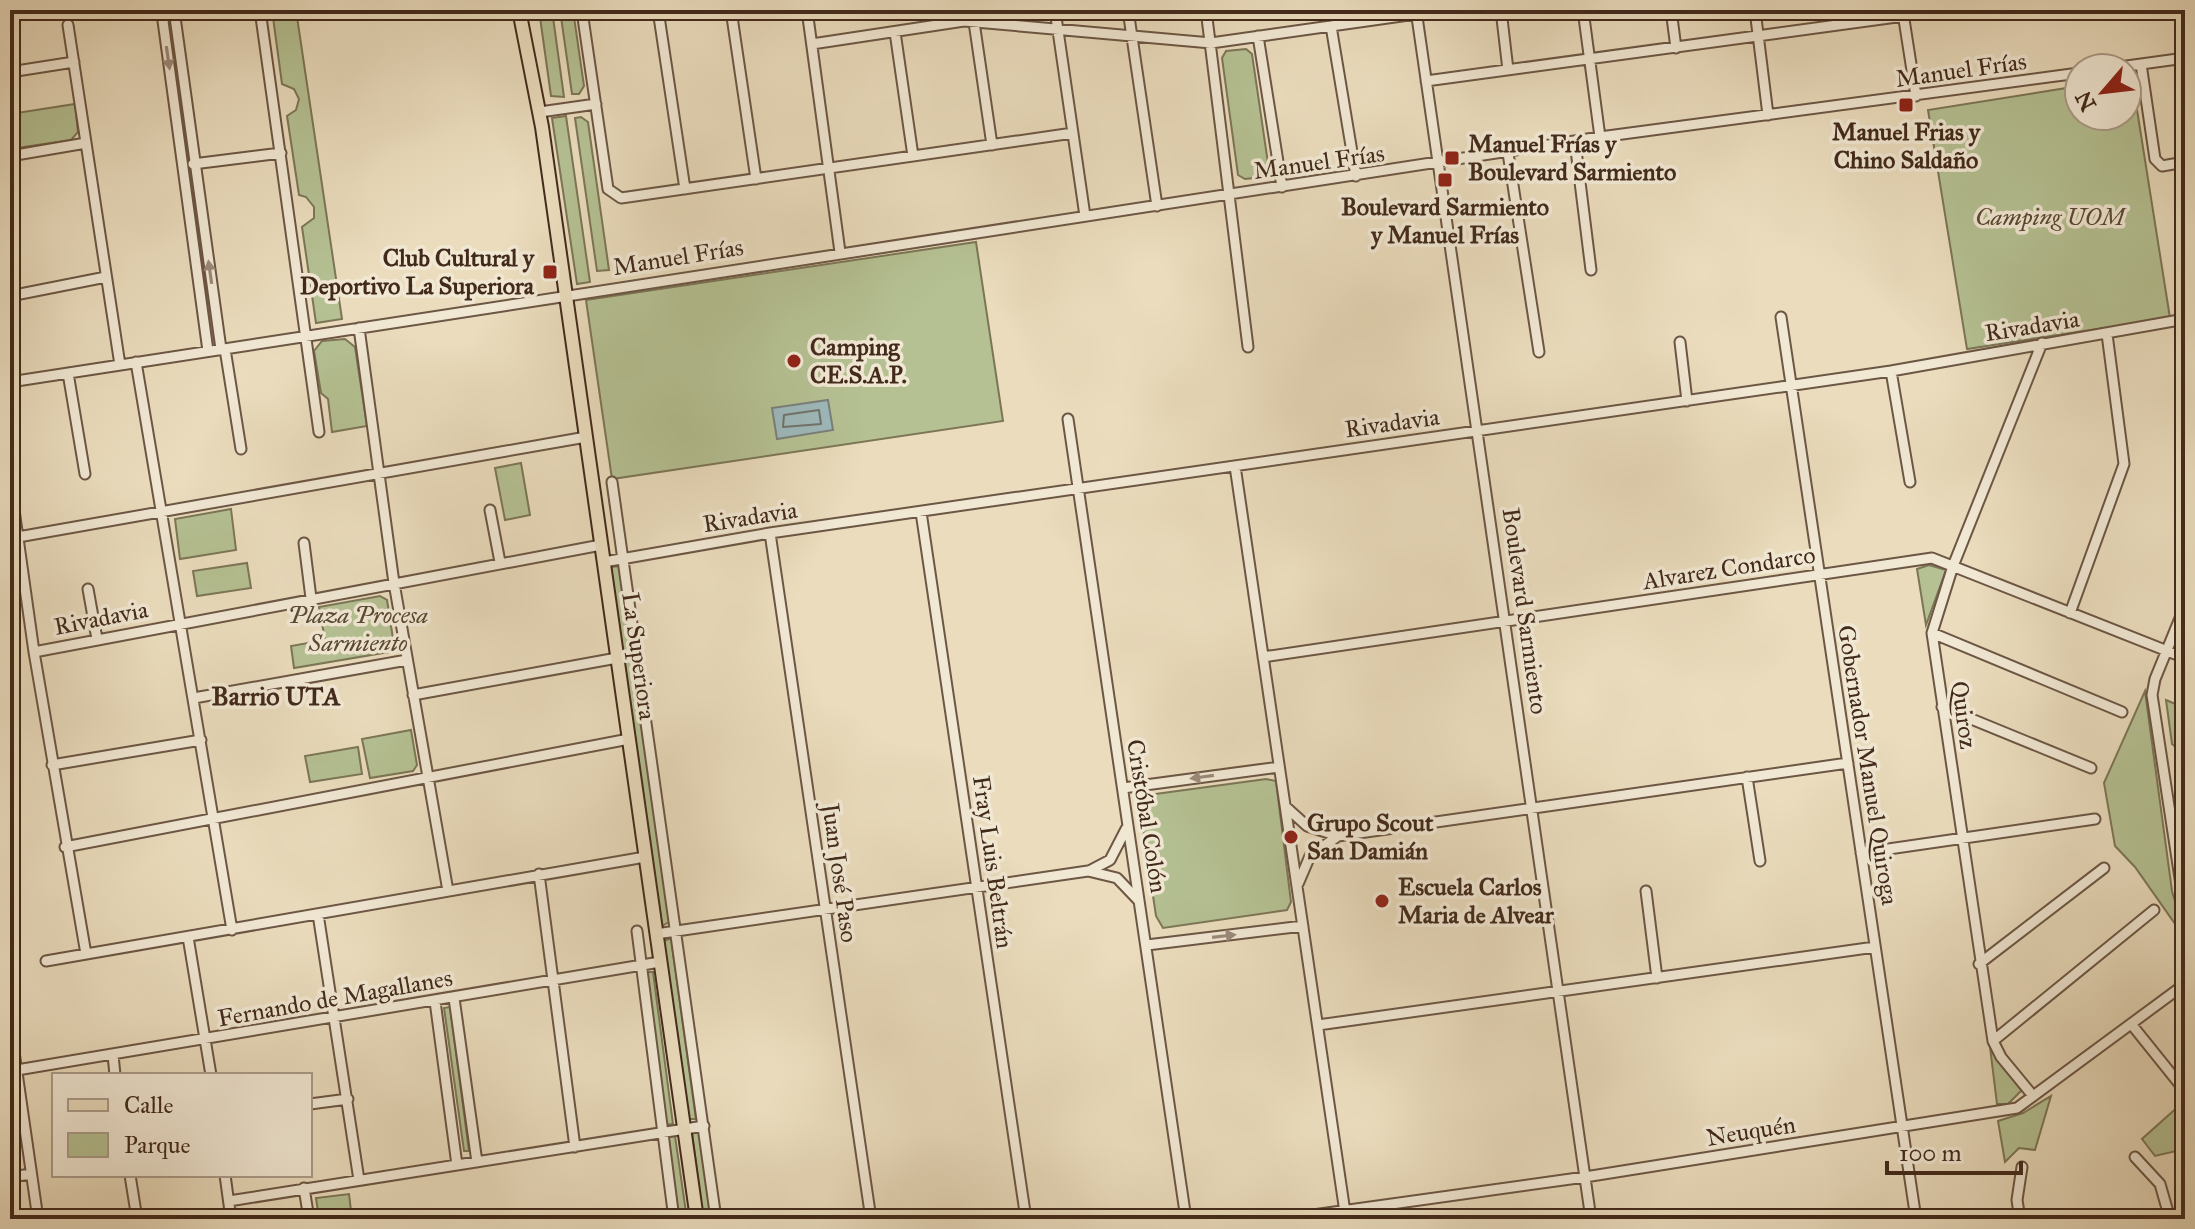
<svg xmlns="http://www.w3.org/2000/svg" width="2195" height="1229" font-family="'IM FELL Great Primer',serif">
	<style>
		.green { fill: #b5c193; stroke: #7c7657; stroke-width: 2 }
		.water { fill: #9db9bc; stroke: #79807c; stroke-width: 2 }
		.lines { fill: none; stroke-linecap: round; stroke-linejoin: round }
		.shore { stroke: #70726c; stroke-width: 2 }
		.minor-casing { stroke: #6c5644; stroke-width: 13 }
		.major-casing { stroke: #422a1b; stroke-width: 16 }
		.minor { stroke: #f1e8d4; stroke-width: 9 }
		.major { stroke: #eadcbd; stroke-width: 12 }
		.oneway { fill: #9a8978 }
		.poi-dot { fill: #8f2418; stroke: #f1e8d4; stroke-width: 3 }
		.labels { text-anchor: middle; stroke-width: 7; stroke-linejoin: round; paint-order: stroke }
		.street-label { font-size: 24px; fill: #422a1b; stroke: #f1e8d4 }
		.poi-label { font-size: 24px; font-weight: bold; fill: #422a1b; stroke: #f1e8d4; text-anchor: start }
		.park-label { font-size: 24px; font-style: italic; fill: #594833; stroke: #f1e8d4 }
		.neighbourhood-label { font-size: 26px; font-weight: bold; fill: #422a1b; stroke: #f1e8d4 }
	</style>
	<rect width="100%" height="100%" fill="#eadcbd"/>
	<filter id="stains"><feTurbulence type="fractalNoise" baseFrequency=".0025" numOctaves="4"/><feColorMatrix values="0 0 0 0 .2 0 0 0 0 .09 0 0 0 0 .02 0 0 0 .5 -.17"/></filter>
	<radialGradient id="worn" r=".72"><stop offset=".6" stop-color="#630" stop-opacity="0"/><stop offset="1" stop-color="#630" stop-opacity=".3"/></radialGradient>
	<!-- green -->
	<path class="green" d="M272,10H296L342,319L316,323L302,227L314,218V207L306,197L299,195L287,116L296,110L299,99L294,89L282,84Z
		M539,10H552L564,97L551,96Z
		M560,10H573L584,86L579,94H572Z
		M1246,49L1252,54L1269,170L1264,177L1245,179L1238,175L1222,58L1226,51Z
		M2132,78L2170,318L1967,349L1928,110L2079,86V116H2127V79Z
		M75,104L78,132L71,140L10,149V114Z
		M566,116L590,282L577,284L552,118Z
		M581,117L588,122L609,270L597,271L575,118Z
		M976,242L1003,421L612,479L586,300Z
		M345,339L355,347L367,426L332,432L328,399L321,393L314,351L322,341Z
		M521,463L530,515L505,520L495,468Z
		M231,509L236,550L180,559L175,519Z
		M247,563L251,588L197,596L193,571Z
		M1929,565L1946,570L1926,625L1917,569Z
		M620,566L669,922L662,926L611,567Z
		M380,596L387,600L394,645L389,652L294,668L291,646L325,640L319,607Z
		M2145,691L2172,891C2176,908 2185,921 2185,938L2135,867L2115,846L2104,783Z
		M2166,700L2185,708V773L2182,752L2172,744Z
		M411,730L417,765L413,771L370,778L362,739Z
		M358,747L362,774L310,782L305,756Z
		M1266,779L1276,781L1291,902L1287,910L1163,928L1156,916L1139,801L1148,795Z
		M671,938L696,1119H688L664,941Z
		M645,972H653L673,1124L664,1125Z
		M450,1007L469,1151H464L444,1008Z
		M1990,1047L2022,1090L2008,1104H1997Z
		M2051,1096L2035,1150L2019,1148L2005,1162L1998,1121L2023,1113Z
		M2181,1104L2185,1110V1149L2155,1156L2142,1139Z
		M700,1131L711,1219H703L692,1132Z
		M675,1136L687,1219H678L667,1137Z
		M349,1194L352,1219H319L316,1198Z"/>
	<!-- water -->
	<path class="water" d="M828,400L833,430L777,439L772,408Z"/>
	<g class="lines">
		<!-- shore -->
		<path class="shore" d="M819,410L821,424L783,427L784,415Z"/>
		<!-- minor casing -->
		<g class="minor-casing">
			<path id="minor" d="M260,10L319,432
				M589,10L583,18L608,189L621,198L1073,133
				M658,10L685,189
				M731,10L756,179
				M807,10L840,252
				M1055,10L1085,216
				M1128,10L1157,206
				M1206,10L1248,347
				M1416,10L1591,1219
				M1501,10L1508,70
				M1583,10L1600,137
				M1671,10L1676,48
				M1755,10L1768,115
				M1903,13L1916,96
				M974,22L992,145
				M68,25L120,365
				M1331,26L1356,176
				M895,32L913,156
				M1258,36L1282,187
				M812,44L964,21L1211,43L1416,14
				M2141,64L2155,159L2162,166L2185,162
				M2112,68L2185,58
				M10,72L74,62
				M1426,81L1904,16
				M540,112L596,104
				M1575,142L1591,270
				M1508,153L1539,352
				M10,156L86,143
				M193,164L281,153
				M10,296L106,277
				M1781,317L1916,1219
				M359,328L394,583L448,891
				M1680,342L1687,401
				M225,349L241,449
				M208,351L163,21L168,11L175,17L221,349
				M136,362L232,930
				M1891,371L1910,482
				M68,373L85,474
				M10,382L1600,137L2079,73
				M1068,419L1186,1219
				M1235,466L1346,1219
				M10,481L34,652L86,954
				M612,482L716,1219
				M490,510L500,562
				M921,512L1026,1219
				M770,533L871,1219
				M18,537L586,437
				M304,543L311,598
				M604,562L770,533L1891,371L2185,319
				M88,589L97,639
				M2185,606L2155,679L2152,695L2185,911
				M2070,613L2124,464L2107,334
				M1932,633L2122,712
				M34,652L601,545
				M1263,657L1932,558L2185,658
				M413,695L617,658
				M194,698L407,660
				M1942,707L2091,768
				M52,765L201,740
				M1747,777L1760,861
				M1123,788L1279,767
				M1286,807L1307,826L1338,836
				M65,847L629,739
				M1861,853L2095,819
				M1091,870L1110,860L1126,829
				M539,874L575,1147
				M1298,884L1310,856L1338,836L1848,763
				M1646,891L1657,978
				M318,914L359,1180
				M637,931L674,1219
				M656,934L1088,871L1117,878L1138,900
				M188,937L211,1075
				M1147,945L1303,926
				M46,961L645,857
				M1979,964L2104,868
				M454,998L477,1162
				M435,1001L457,1165
				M10,1024L38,1219
				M1318,1025L1875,947
				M2132,1025L2181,1086
				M1993,1041L2154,910
				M113,1055L115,1075
				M17,1070L660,962
				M2033,1096L2001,1057L1993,1041L1932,633L1953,566L2042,343
				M310,1104L348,1099
				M2135,1157L2160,1184L2170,1219
				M130,1175L137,1219
				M225,1175L231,1219
				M10,1177L31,1174
				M304,1188L309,1219
				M229,1201L704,1126
				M1284,1219L1585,1177L2017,1108L2185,984
				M2020,1219L2017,1200L2022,1167"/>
		</g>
		<!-- major casing -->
		<g class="major-casing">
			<path id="major" d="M519,10L542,127L697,1219
				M10,12L26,10"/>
		</g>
		<!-- minor -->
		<use href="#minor" class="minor"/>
		<!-- major -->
		<use href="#major" class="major"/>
	</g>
	<!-- one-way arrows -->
	<defs><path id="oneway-solid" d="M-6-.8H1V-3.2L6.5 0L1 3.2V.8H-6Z" transform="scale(2)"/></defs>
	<g class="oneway">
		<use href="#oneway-solid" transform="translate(168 58) rotate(82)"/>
		<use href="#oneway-solid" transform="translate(210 272) rotate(-98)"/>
		<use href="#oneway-solid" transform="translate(1202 777) rotate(172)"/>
		<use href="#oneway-solid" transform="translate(1224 936) rotate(-7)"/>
	</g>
	<!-- markers -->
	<g class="poi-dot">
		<rect x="1898" y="97" width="16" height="16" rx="4"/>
		<rect x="1444" y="150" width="16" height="16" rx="4"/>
		<rect x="1437" y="172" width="16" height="16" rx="4"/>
		<rect x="542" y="264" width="16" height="16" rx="4"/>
		<circle cx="794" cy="361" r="8"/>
		<circle cx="1291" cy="837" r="8"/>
		<circle cx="1382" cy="901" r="8"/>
	</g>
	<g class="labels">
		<!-- street labels -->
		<g class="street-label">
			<text transform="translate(1961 70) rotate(-8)" y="8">Manuel Frías</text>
			<text transform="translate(1319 162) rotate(-8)" y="8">Manuel Frías</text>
			<text transform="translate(678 257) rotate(-9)" y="8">Manuel Frías</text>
			<text transform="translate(2032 326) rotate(-9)" y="8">Rivadavia</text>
			<text transform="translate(1392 423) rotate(-8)" y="8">Rivadavia</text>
			<text transform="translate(750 517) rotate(-9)" y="8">Rivadavia</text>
			<text transform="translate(1729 568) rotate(-9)" y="8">Alvarez Condarco</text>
			<text transform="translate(1525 611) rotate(82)" y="8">Boulevard Sarmiento</text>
			<text transform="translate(101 618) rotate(-11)" y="8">Rivadavia</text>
			<text transform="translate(639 656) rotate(82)" y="8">La Superiora</text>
			<text transform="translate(1964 715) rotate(82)" y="8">Quiroz</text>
			<text transform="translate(1868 765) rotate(81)" y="8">Gobernador Manuel Quiroga</text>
			<text transform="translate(1147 816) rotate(81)" y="8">Cristóbal Colón</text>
			<text transform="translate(993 862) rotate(82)" y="8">Fray Luis Beltrán</text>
			<text transform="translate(840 873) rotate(82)" y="8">Juan José Paso</text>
			<text transform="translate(335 998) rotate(-10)" y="8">Fernando de Magallanes</text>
			<text transform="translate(1751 1131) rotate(-9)" y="8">Neuquén</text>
		</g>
		<!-- poi labels -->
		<g class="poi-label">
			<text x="1906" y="140" text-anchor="middle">Manuel Frias y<tspan x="1906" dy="28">Chino Saldaño</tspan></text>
			<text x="1468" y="152">Manuel Frías y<tspan x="1468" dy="28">Boulevard Sarmiento</tspan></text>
			<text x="1445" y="215" text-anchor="middle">Boulevard Sarmiento<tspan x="1445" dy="28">y Manuel Frías</tspan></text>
			<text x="534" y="266" text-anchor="end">Club Cultural y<tspan x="534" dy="28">Deportivo La Superiora</tspan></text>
			<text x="810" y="355">Camping<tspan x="810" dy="28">CE.S.A.P.</tspan></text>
			<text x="1307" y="831">Grupo Scout<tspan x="1307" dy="28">San Damián</tspan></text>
			<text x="1398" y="895">Escuela Carlos<tspan x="1398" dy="28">Maria de Alvear</tspan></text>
		</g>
		<!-- park labels -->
		<g class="park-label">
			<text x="2050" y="225">Camping UOM</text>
			<text x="358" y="623">Plaza Procesa<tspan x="358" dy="28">Sarmiento</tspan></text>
		</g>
		<!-- neighbourhood labels -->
		<g class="neighbourhood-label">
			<text x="276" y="705">Barrio UTA</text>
		</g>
	</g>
	<!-- margin -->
	<rect width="2195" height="1229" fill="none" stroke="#eadcbd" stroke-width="40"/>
	<rect x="12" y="12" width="2171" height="1205" fill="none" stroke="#422a1b" stroke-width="4"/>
	<rect x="20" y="20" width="2155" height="1189" fill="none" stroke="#422a1b" stroke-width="2"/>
	<!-- legend -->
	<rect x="52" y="1073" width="260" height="104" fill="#f1e8d4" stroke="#ab9c8a" stroke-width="2"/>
	<rect x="68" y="1099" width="40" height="12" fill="#eadcbd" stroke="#ab9c8a" stroke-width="2"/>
	<text x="124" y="1113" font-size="24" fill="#422a1b">Calle</text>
	<rect x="68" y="1133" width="40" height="24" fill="#b5c193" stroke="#ab9c8a" stroke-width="2"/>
	<text x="124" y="1153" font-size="24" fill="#422a1b">Parque</text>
	<!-- north arrow -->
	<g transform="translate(2103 92) rotate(242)"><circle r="38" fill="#f1e8d4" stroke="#ab9c8a" stroke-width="2"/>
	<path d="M0-6L14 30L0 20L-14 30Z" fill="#8f2418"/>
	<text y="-12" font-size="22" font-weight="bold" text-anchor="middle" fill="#422a1b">N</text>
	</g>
	<!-- scale -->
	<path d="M1887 1161v12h134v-12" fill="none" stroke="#422a1b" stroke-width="4"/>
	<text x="1899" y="1161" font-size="24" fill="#422a1b" stroke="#f1e8d4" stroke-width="6" paint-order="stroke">100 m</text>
	<rect width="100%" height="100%" filter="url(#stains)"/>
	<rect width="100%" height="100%" fill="url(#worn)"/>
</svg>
